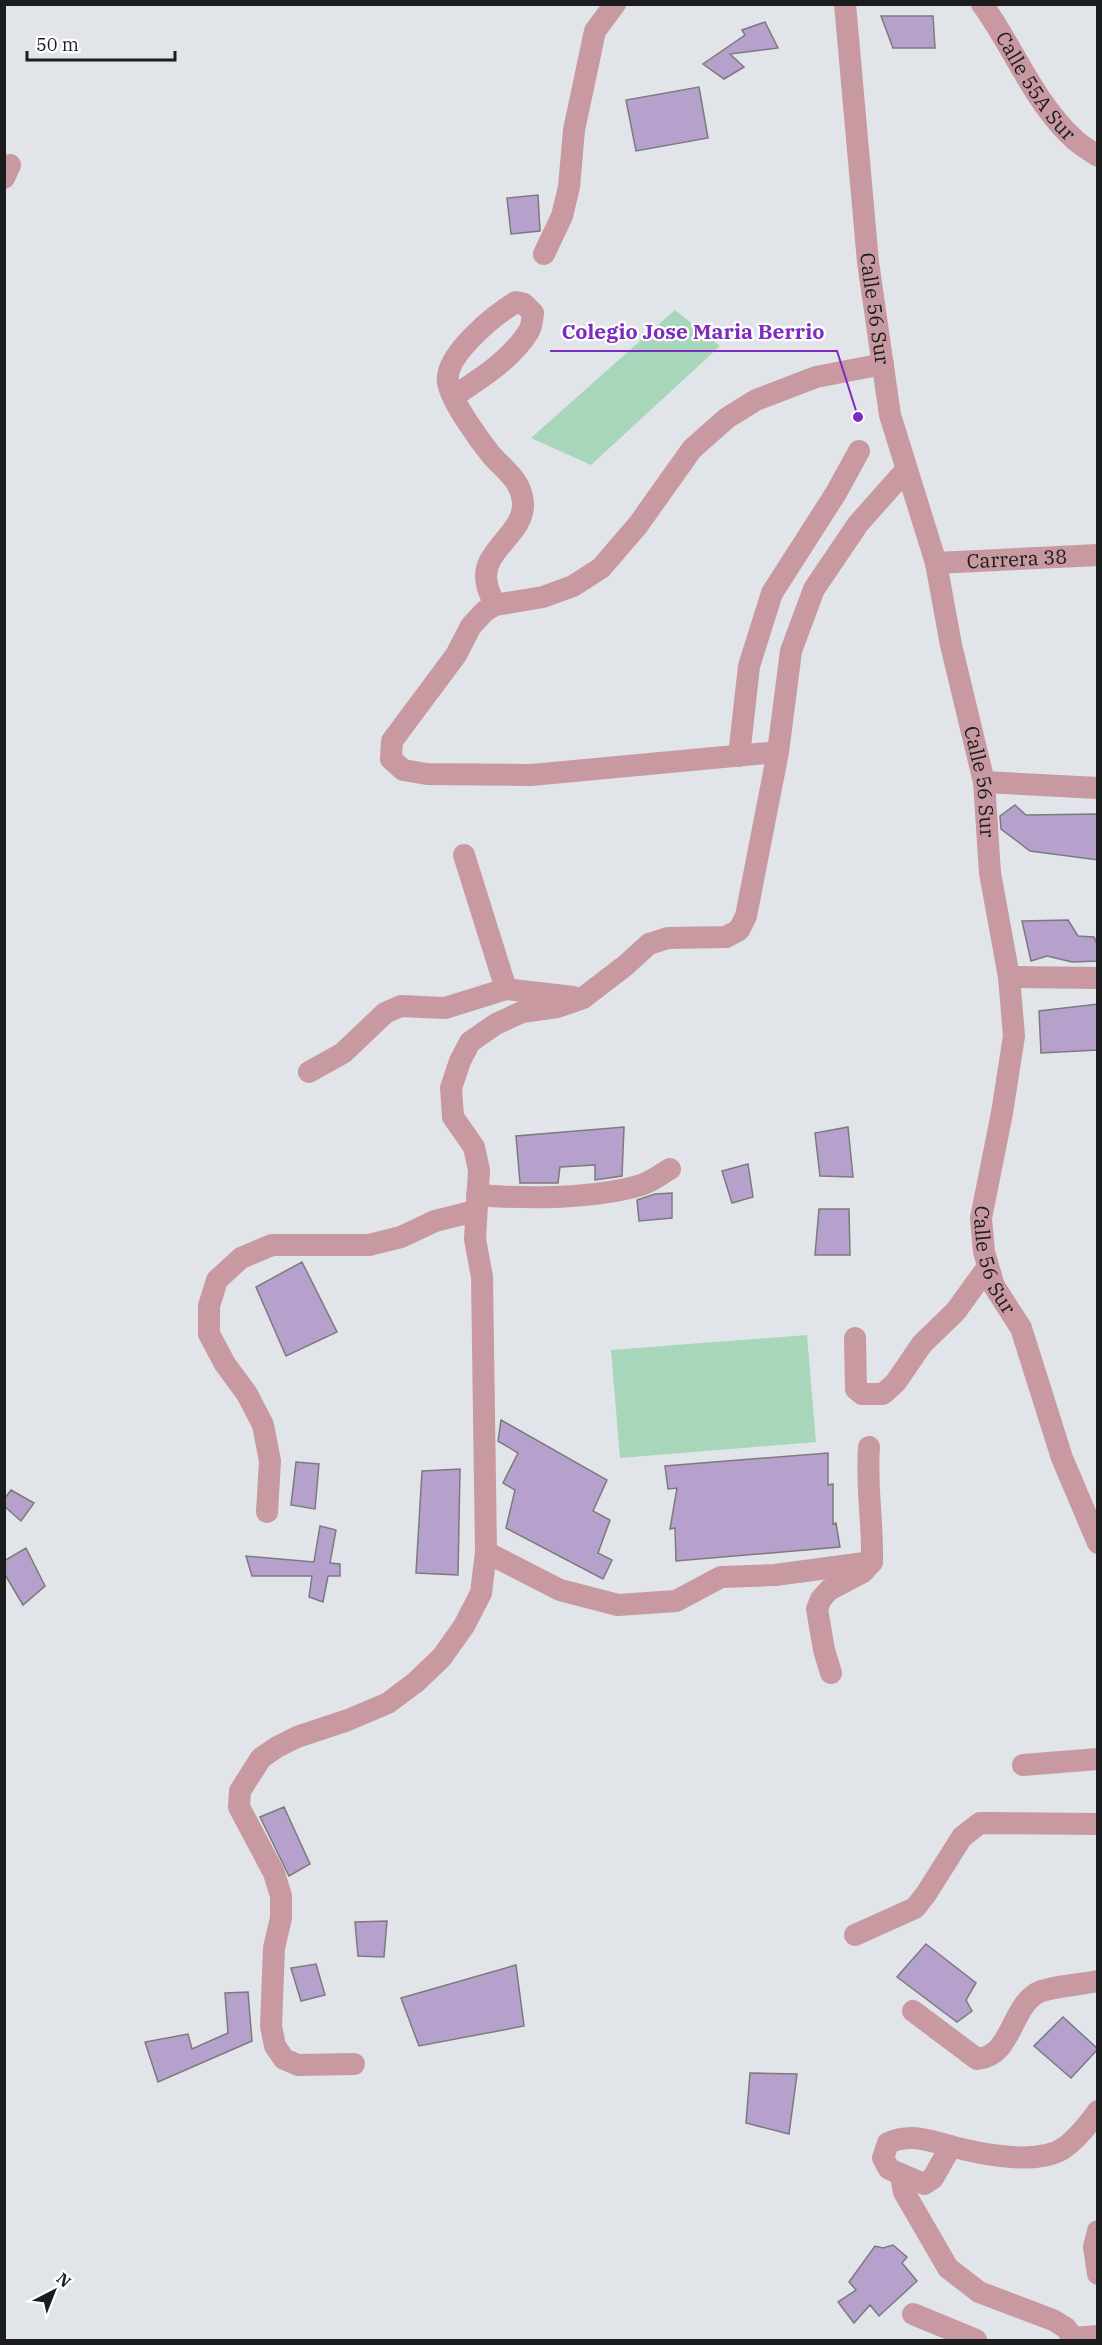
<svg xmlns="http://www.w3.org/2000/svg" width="1102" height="2345" font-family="'IBM Plex Serif',serif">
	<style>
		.green { fill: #a7d6ba }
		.building { fill: #b6a0cc; stroke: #7c7a7e; stroke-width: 1.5 }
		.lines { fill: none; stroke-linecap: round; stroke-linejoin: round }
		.minor { stroke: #c899a0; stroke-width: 22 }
		.labels { text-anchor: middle; stroke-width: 4.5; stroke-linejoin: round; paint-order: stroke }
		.street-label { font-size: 20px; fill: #1a1c1d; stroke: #fff }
		.leader { fill: none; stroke: #7b2cbf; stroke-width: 2 }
		.callout-dot { fill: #7b2cbf; stroke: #fff; stroke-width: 2 }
		.callout-label { font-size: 21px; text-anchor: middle; font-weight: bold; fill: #7b2cbf; stroke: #fff; stroke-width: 4.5; stroke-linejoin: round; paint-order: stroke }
	</style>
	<rect width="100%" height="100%" fill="#e1e5e9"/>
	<!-- green -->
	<path class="green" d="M675,310L720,346L591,465L531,438Z
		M807,1335L816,1442L620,1458L611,1350Z"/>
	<!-- building -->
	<path class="building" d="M881,16H933L935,48H893Z
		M765,22L778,48L730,54L744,67L724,79L703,64L745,35L742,30Z
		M699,87L708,138L636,151L626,100Z
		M538,195L540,231L511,234L507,198Z
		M1015,805L1026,815L1098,814V860L1030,851L1001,829L1000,816Z
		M1068,920L1078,936L1094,937L1098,946V961L1072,962L1047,956L1031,961L1022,921Z
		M1098,1004V1050L1041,1053L1039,1011Z
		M624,1127L622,1176L595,1180V1165L560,1167L558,1183H520L516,1136Z
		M848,1127L853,1177L820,1176L815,1133Z
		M748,1164L753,1197L732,1203L722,1171Z
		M672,1193V1218L639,1221L637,1200L655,1194Z
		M819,1209H849L850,1255H815Z
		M302,1262L337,1332L286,1356L256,1287Z
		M501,1420L607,1480L593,1511L610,1520L598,1553L612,1560L603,1579L506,1528L515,1490L503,1483L518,1453L498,1441Z
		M828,1453V1485L833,1484V1524L836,1523L840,1547L676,1561L675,1528L670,1529L677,1488L668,1489L665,1466Z
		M296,1462L319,1464L315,1509L291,1505Z
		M460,1469L458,1575L416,1573L422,1471Z
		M11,1490L34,1503L21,1521L4,1506V1499Z
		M320,1526L336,1530L330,1563L340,1564V1576H328L323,1602L309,1597L312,1576H252L246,1556L314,1562Z
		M26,1548L45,1586L23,1605L4,1573V1561Z
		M284,1807L310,1864L289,1876L260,1817Z
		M387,1921L384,1957L358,1956L355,1922Z
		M926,1944L976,1983L966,2000L972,2011L957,2022L897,1977Z
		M316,1964L325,1995L301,2001L291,1968Z
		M516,1965L524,2026L419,2046L401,1998Z
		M248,1992L252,2041L158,2082L145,2042L188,2034L192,2049L228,2033L225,1993Z
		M1063,2017L1098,2049L1071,2078L1034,2046Z
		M750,2073L797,2074L789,2134L746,2123Z
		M893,2245L907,2257L902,2263L917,2281L879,2316L870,2305L854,2323L838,2302L856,2290L849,2282L875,2246L883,2248Z"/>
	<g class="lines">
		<!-- minor -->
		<g class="minor">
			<path id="s1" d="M845,4L868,262L890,415L936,563L951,645L984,782L990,873L1009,977L1014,1036L1002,1113L981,1218L984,1252L994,1286L1021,1328L1062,1458L1098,1543"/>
			<path id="s2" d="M982,4C1014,48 1034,103 1075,140C1082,146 1090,151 1098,156"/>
			<path d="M4,178L10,165"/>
			<path d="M544,254L562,216L569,187L574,130L595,31L615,4"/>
			<path d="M454,396C480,379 512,359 529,331C532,326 532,319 533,313L524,304L516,302C496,314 444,355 448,382C450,400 480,441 492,456C506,471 522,481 523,504C524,535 479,551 487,584C488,591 492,598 495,605"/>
			<path id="s3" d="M936,563L1098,555"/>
			<path d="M778,752L531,775L427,774L403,770L391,759L392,741L456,655L471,626L485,611L495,605L543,597L573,586L601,568L638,525L692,449L727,418L756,400L816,377L883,364"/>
			<path d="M739,756L749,666L772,593L836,493L859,451"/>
			<path d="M984,782L1098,788"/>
			<path d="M464,855L506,989"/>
			<path d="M1009,977L1098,978"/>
			<path d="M309,1072L343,1053L385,1013L401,1006L445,1008L506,989L573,997"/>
			<path d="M477,1195C527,1199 593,1199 641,1185C651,1182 661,1174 670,1169"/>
			<path d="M855,1338L856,1389L862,1394H883L896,1382L922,1344L956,1311L987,1268"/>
			<path d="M267,1512L270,1461L263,1425L247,1394L225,1364L209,1334V1306L217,1280L241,1258L272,1245H369L401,1237L435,1221L475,1211"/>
			<path d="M486,1552L560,1590L618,1605L676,1601L721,1577L775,1575L872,1562"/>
			<path d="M831,1673L824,1650L817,1609L821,1599L829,1590L863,1572L872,1562C873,1524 866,1485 869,1447"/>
			<path d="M1023,1765L1098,1759"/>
			<path d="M855,1935L915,1908L926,1894L962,1837L980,1823L1098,1824"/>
			<path d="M913,2011L977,2059C1012,2056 1010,2009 1037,1993C1047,1987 1084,1984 1098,1981"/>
			<path d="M354,2064L298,2065L284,2059L275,2046L271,2026L274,1948L281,1918V1896L274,1873L239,1807L240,1791L261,1758L277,1747L297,1737L348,1720L388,1703L416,1682L442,1657L464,1626L481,1593L486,1552L482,1277L475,1239L479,1170L474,1147L453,1117L451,1088L460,1061L470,1042L496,1024L522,1012L557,1007L583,998L626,965L649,944L668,938L726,937L739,930L746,916L778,752L791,651L814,589L858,524L906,470"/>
			<path d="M951,2146L933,2178L924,2184L889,2169L883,2158L888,2143C910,2133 928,2140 950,2146C980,2154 1037,2166 1064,2148C1078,2138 1088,2125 1098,2111"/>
			<path d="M901,2176L904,2192L948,2268L979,2292L1053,2320L1066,2328L1073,2338"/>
			<path d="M1098,2231L1094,2247L1098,2274"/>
			<path d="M913,2314L976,2340"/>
			<path d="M1073,2338L1098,2336"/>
		</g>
	</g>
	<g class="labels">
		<!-- street labels -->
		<g class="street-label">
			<text dy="7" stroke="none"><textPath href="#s2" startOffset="98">Calle 55A Sur</textPath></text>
			<text dy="7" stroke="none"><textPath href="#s1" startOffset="306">Calle 56 Sur</textPath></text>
			<text dy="7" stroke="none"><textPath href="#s3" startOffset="81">Carrera 38</textPath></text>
			<text dy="7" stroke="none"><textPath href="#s1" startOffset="792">Calle 56 Sur</textPath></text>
			<text dy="7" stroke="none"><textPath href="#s1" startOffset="1278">Calle 56 Sur</textPath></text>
		</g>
	</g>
	<!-- callouts -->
	<path class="leader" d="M858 417L837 351H550"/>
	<circle class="callout-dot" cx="858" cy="417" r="6"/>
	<g class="callout-label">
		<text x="693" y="339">Colegio Jose Maria Berrio</text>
	</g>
	<!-- border -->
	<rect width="1102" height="2345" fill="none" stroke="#1a1c1d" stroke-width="12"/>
	<!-- north arrow -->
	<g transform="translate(54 2291) rotate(42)" stroke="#ffffff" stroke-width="4.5" paint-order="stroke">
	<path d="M0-4.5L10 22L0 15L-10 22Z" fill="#1a1c1d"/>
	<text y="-9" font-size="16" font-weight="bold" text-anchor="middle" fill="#1a1c1d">N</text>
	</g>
	<!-- scale -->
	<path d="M27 51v9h148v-9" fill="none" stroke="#1a1c1d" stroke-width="3"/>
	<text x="36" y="51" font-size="18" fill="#1a1c1d" stroke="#ffffff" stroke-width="4.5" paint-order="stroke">50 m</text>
</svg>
